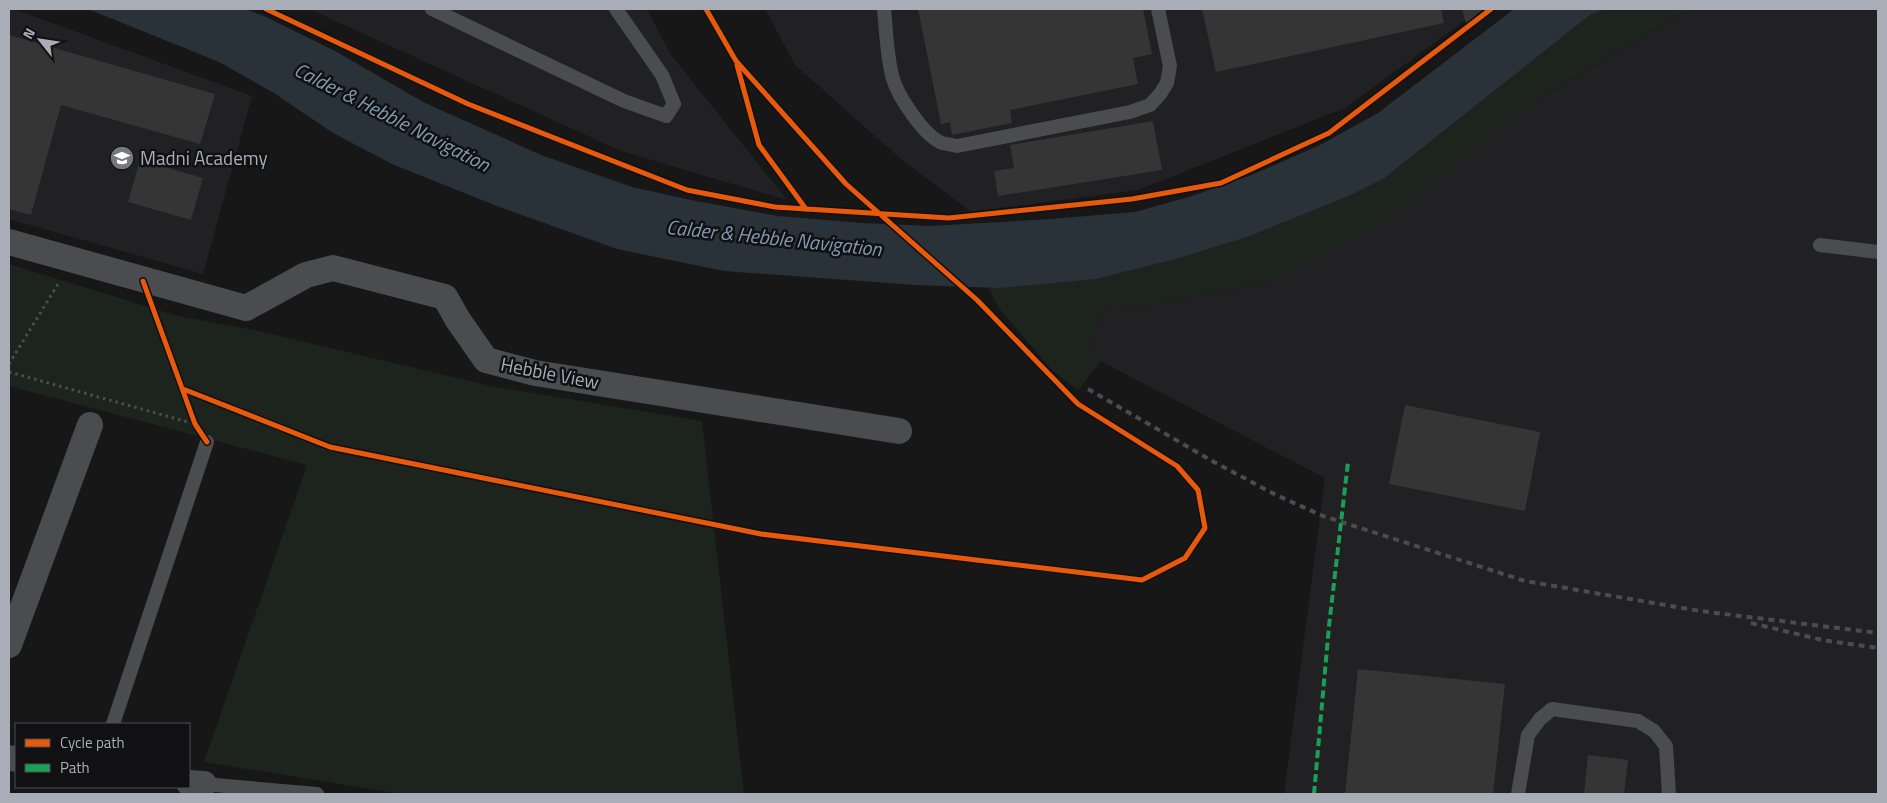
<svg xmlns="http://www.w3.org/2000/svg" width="1887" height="803" font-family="'Titillium Web',sans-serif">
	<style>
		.built { fill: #212123 }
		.green { fill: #1d241e }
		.water { fill: #2a3239 }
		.building { fill: #353536 }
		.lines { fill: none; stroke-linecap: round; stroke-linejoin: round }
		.path { stroke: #4d4e52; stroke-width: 3; stroke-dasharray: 2.5 4; stroke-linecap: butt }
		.lane { stroke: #4b4c50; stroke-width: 14 }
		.street { stroke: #4b4c50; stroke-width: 26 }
		.rail { stroke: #4b4c4f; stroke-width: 4; stroke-dasharray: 6 5; stroke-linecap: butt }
		.quiet { stroke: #1a9f57; stroke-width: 4; stroke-dasharray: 8 4; stroke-linecap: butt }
		.cycleway-casing { stroke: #111113; stroke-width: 8 }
		.cycleway { stroke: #e8590c; stroke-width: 5 }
		.labels { text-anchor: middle; stroke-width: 5; stroke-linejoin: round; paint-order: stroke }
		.poi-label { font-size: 19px; fill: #a8adb8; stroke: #111113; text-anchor: start }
		.street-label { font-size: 19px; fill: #a8adb8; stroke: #111113 }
		.water-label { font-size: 20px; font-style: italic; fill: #7f9bb3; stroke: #111113 }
	</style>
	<rect width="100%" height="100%" fill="#171717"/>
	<!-- built -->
	<path class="built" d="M9,9H14L252,96L203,274L9,219Z
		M309,9H647L671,55L787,200L621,151Z
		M765,9H1481L1345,108L1138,190L971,212L902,160L795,65Z
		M1690,9H1878V794H1284L1325,478L1087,354L1105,307L1128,309L1274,282L1535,101Z"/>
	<!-- green -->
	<path class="green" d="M1604,9H1690L1535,101L1386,222L1274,282L1128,309L1105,307L1087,354L1101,361L1078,390L1052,370L999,308L988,288L1096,279L1176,259L1250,236L1351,195L1383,179L1590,15Z
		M9,264L178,316L254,330L491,386L702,421L744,794H401L204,762L307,465L9,386Z"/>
	<!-- water -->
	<path class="water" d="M88,9H245L264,16L337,52L423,102L541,155L632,187L691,200L778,216L862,223L931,226L1050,219L1135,212L1192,196L1254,174L1322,144L1378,113L1514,9H1604L1590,15L1383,179L1351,195L1250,236L1176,259L1096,279L999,288L916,285L724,271L617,249L497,206L392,164L333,133L274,93L219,62Z"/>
	<!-- building -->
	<path class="building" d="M918,9H1143L1152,54L1133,58L1138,84L1010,110L1012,123L952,135L950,122L941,124Z
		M1202,9H1441L1444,23L1216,72Z
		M1462,9H1483L1466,24Z
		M9,35L215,94L200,144L61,105L31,215L9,209Z
		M1153,121L1162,170L998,196L994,171L1014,168L1010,145Z
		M140,160L203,178L191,220L128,202Z
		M1405,405L1540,432L1525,511L1389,484Z
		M1358,669L1505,684L1493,794H1345Z
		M1588,755L1628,760L1624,794H1584Z"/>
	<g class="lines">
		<!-- path -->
		<path class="path" d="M9,364L58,284
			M9,372L195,424"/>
		<!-- lane -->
		<path class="lane" d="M432,9L624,101L666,116L674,104L662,75L616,9
			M884,9C886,29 887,59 893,79C898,96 924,136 942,143C947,144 952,145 957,146L1130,112L1150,105L1160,94L1167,83L1170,66L1158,9
			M1820,245L1878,252
			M113,724L207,442
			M204,784L317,794
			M1518,794L1528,735L1540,719L1552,709L1638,721L1654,731L1666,746L1669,794"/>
		<!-- street -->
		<path class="street" d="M9,242L246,308L306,275L333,268L445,297L458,320L486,360L535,373L899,431
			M9,645L90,425
			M9,758L16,759
			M189,783L204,784"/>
		<!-- rail -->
		<path class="rail" d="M1088,389L1214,462L1276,495L1323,516L1525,581L1700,611L1878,633
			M1751,623L1822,640L1878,648"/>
		<!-- quiet -->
		<path class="quiet" d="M1314,794L1329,626L1348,462"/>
		<!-- cycleway casing -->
		<g class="cycleway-casing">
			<path id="cycleway" d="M266,9L468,104L687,190L775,207L949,218L1132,199L1221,183L1329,133L1491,9
				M737,65L759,145L806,209
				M143,281L195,424L207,442
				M183,389L330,447L761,534L1142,580L1185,558L1205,528L1198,490L1177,466L1078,404L977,300L846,184L736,61L706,9"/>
		</g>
		<!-- cycleway -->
		<use href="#cycleway" class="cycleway"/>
	</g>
	<!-- icons -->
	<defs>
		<g id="school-disc" transform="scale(1.25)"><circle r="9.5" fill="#757880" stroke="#111113"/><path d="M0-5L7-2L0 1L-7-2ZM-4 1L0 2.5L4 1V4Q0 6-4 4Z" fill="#fff"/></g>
	</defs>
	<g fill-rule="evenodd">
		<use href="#school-disc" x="122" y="158"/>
	</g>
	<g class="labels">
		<!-- poi labels -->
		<g class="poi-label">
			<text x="140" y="165">Madni Academy</text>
		</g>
		<!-- street labels -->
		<g class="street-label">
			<text transform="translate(550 373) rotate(11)" y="7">Hebble View</text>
		</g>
		<!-- water labels -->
		<g class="water-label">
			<text transform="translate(392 117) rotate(27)" y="7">Calder &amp; Hebble Navigation</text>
			<text transform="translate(774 238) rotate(6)" y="7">Calder &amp; Hebble Navigation</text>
		</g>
	</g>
	<!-- border -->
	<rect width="1887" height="803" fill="none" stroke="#a8adb8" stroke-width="20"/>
	<!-- legend -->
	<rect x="15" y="723" width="175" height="65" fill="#111113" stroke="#4d4f55"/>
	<rect x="25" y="739" width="25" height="8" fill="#e8590c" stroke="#4d4f55"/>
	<text x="60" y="748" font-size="15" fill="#a8adb8">Cycle path</text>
	<rect x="25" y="764" width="25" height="8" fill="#1a9f57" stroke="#4d4f55"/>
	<text x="60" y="773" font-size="15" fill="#a8adb8">Path</text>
	<!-- north arrow -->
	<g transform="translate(40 40) rotate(300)" stroke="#111113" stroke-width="4" paint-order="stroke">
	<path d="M0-4L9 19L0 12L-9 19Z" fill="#a8adb8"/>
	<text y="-8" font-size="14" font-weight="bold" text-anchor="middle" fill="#a8adb8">N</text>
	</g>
</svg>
